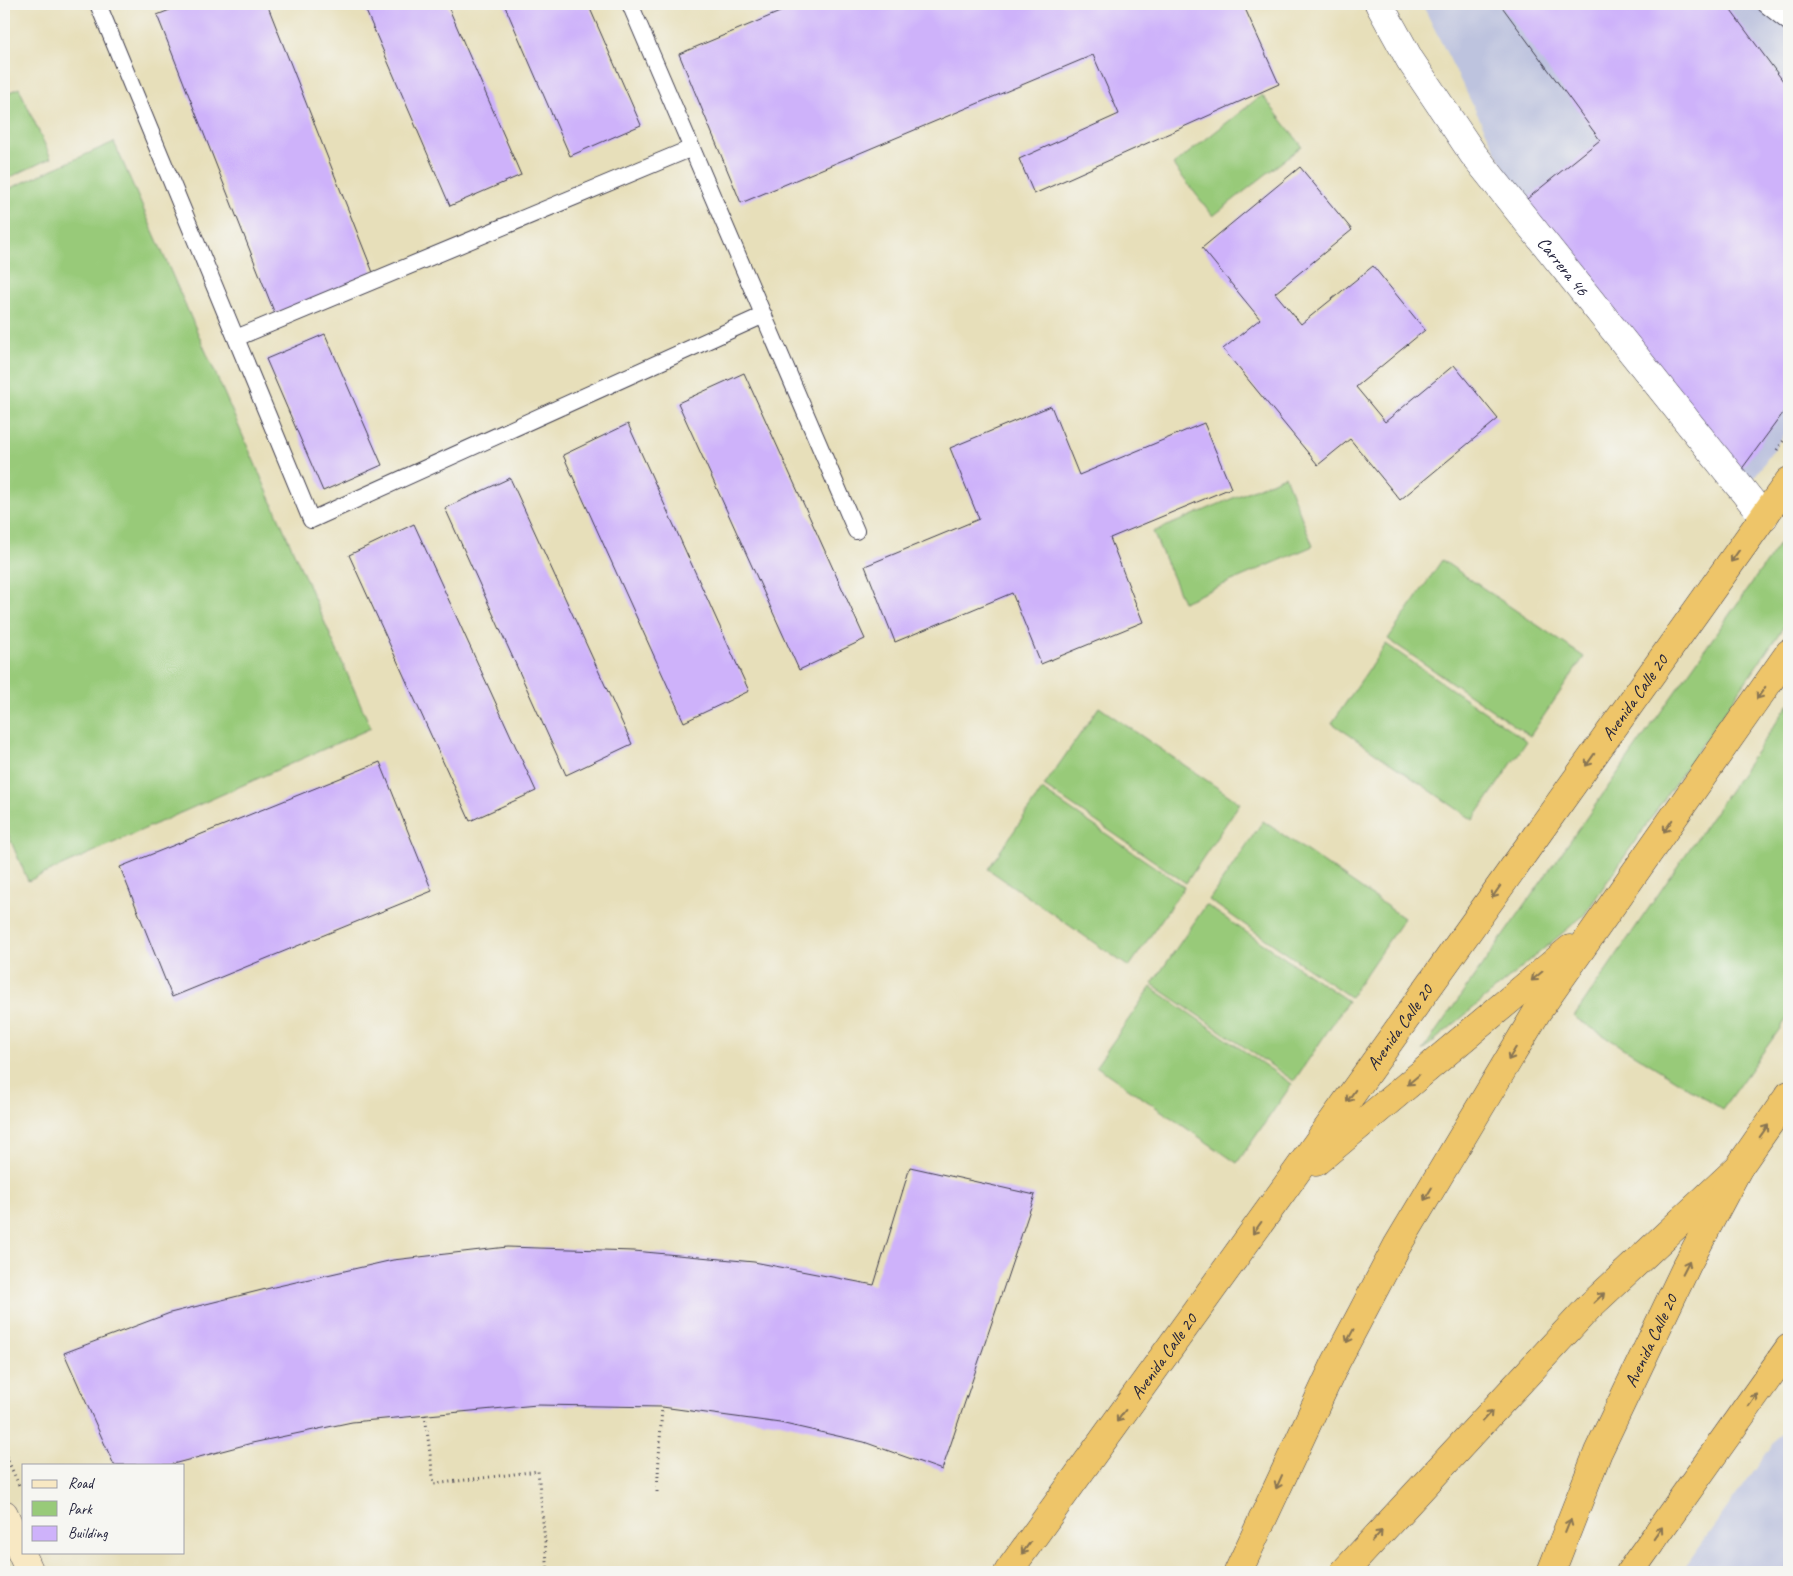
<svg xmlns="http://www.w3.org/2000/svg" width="1793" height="1576" font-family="Caveat,sans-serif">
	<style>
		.industrial { fill: #bdc3de }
		.green { fill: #98ca79; stroke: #5d765a }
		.building { fill: #ceb2fa }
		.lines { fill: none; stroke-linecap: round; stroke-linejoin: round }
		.service-casing { stroke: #403e4e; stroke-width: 18 }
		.minor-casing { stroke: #403e4e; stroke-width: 29 }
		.secondary-casing { stroke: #403e4e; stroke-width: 29 }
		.trunk-casing { stroke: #403e4e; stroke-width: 29 }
		.path { stroke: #403e4e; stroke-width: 3; stroke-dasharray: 1 4; stroke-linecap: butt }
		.service { stroke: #fff; stroke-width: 16 }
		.minor { stroke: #fff; stroke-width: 28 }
		.secondary { stroke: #f8e8c3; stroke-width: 28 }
		.trunk { stroke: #eec569; stroke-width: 28 }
		.oneway { stroke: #887452 }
		.labels { text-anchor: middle; stroke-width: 5; stroke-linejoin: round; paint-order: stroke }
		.street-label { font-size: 18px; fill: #22223b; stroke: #f6f6f2 }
	</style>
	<rect width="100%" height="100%" fill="#f6f6f2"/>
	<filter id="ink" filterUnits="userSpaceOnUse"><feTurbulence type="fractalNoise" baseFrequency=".02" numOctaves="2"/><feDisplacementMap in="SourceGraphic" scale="10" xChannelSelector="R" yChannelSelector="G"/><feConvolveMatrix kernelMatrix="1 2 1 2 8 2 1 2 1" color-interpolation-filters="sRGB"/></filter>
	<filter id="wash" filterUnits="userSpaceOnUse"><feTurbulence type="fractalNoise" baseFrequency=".0096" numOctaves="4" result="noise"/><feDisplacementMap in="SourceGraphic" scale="20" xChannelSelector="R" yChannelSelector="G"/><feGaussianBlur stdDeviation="1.12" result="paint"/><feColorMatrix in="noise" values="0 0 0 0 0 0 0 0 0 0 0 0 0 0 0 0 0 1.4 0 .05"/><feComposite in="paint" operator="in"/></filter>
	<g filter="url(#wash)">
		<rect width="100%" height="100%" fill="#e7dfba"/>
		<!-- industrial -->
		<path class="industrial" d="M1422,4H1789V428L1748,486L1522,203Z
			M1789,1422V1572H1681Z"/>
		<!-- green -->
		<path class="green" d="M19,88L51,158L4,180V95Z
			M1262,95L1302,146L1213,216L1173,165Z
			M114,142L371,728L28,881L4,825V191Z
			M1285,476L1313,546L1183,602L1153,532Z
			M1789,530V619L1584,915L1422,1051Z
			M1442,560L1584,657L1530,736L1388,639Z
			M1386,644L1527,741L1473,820L1332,723Z
			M1789,704V1016L1722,1109L1574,1017Z
			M1099,707L1240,803L1186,883L1044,786Z
			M1042,790L1184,887L1129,967L988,869Z
			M1263,821L1404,918L1350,997L1209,900Z
			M1206,905L1348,1001L1294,1081L1152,984Z
			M1151,987L1292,1084L1237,1163L1096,1066Z"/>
		<g id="blocks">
			<!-- building -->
			<path class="building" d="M185,4H267L374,275L275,314L157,15Z
				M363,4H447L521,175L450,206Z
				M504,4H588L641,125L570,156Z
				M799,4H1243L1279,84L1034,194L1019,159L1119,114L1093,55L741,203L679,54Z
				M1500,4H1726L1789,89V405L1738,474L1522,203L1600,140Z
				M1300,167L1352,230L1275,293L1301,324L1373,266L1425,330L1356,387L1385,422L1454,365L1498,419L1400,500L1350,439L1318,465L1223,349L1260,319L1202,248Z
				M325,334L382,465L323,491L266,359Z
				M744,373L865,639L799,670L678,403Z
				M1051,406L1079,475L1204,423L1231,488L1110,538L1143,622L1041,664L1012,593L895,642L865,566L979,519L950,448Z
				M628,424L749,691L684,722L563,455Z
				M510,478L632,744L566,775L445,508Z
				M414,524L536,791L470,821L349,555Z
				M380,762L432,891L172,997L120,867Z
				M910,1167L1035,1195L942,1470L864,1442L780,1423L662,1407L537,1405L352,1422L252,1443L169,1465H114L64,1353L170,1313L274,1287L393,1260L507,1247L634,1251L754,1262L874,1285Z"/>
		</g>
	</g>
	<g filter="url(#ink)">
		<use href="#blocks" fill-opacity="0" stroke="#403e4e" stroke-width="1"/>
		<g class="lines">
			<!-- service casing -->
			<g class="service-casing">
				<path id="service" d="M98,4L311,520L764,315
					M630,4L856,531
					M1765,4L1789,23
					M236,338L692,148"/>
			</g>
			<!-- minor casing -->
			<g class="minor-casing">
				<g id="minor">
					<path id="s1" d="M1379,4L1410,60L1473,154L1764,517"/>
				</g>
			</g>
			<!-- secondary casing -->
			<g class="secondary-casing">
				<path id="secondary" d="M4,1514L30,1572"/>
			</g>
			<!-- trunk casing -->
			<g class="trunk-casing">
				<g id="trunk">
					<path d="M1316,1162L1570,949"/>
					<path id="s2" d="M1008,1572L1285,1188L1789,481"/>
					<path d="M1238,1572L1336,1362L1397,1246L1537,1012L1789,653"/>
					<path d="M1344,1572L1589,1307L1739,1167"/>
					<path id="s3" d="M1551,1572L1598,1452L1687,1265L1739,1167L1789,1095"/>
					<path d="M1630,1572L1789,1348"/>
				</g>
			</g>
			<!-- path -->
			<path class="path" d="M1777,450L1789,433
				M425,1415L434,1484L538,1471L548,1572
				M4,1452L19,1485
				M657,1492L662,1407"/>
			<!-- service -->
			<use href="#service" class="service"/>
			<!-- minor -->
			<use href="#minor" class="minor"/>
			<!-- secondary -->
			<use href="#secondary" class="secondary"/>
			<!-- trunk -->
			<use href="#trunk" class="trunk"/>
		</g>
		<!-- one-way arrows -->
		<defs><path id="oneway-shaft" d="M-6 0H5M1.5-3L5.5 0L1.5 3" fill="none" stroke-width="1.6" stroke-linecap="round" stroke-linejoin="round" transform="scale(1.25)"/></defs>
		<g class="oneway">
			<use href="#oneway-shaft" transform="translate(1735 556) rotate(125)"/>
			<use href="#oneway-shaft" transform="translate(1761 693) rotate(125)"/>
			<use href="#oneway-shaft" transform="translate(1590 760) rotate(125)"/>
			<use href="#oneway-shaft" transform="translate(1668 826) rotate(125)"/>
			<use href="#oneway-shaft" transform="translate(1496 892) rotate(125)"/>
			<use href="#oneway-shaft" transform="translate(1537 976) rotate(140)"/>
			<use href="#oneway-shaft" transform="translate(1512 1054) rotate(121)"/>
			<use href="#oneway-shaft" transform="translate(1413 1080) rotate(140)"/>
			<use href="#oneway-shaft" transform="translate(1351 1096) rotate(125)"/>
			<use href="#oneway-shaft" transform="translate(1764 1131) rotate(-55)"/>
			<use href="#oneway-shaft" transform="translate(1428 1194) rotate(121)"/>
			<use href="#oneway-shaft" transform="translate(1257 1228) rotate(126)"/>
			<use href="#oneway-shaft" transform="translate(1686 1267) rotate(-63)"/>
			<use href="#oneway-shaft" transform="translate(1599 1298) rotate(-43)"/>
			<use href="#oneway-shaft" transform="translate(1350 1336) rotate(118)"/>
			<use href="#oneway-shaft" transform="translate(1753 1400) rotate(-55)"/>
			<use href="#oneway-shaft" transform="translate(1121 1416) rotate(126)"/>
			<use href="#oneway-shaft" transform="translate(1487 1416) rotate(-47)"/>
			<use href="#oneway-shaft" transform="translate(1279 1482) rotate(114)"/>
			<use href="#oneway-shaft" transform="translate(1568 1526) rotate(-68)"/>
			<use href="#oneway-shaft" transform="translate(1658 1533) rotate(-55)"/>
			<use href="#oneway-shaft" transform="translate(1377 1536) rotate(-48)"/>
			<use href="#oneway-shaft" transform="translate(1026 1548) rotate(126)"/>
		</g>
	</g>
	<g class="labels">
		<!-- street labels -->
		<g class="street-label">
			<text dy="6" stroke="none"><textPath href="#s1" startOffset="321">Carrera 46</textPath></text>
			<text dy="6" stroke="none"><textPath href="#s2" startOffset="1076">Avenida Calle 20</textPath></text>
			<text dy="6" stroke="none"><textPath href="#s2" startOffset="671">Avenida Calle 20</textPath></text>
			<text dy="6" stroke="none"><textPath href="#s3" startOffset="252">Avenida Calle 20</textPath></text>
			<text dy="6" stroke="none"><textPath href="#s2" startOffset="266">Avenida Calle 20</textPath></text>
		</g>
	</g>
	<!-- margin -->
	<rect width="1793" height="1576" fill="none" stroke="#f6f6f2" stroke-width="20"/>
	<!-- legend -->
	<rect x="22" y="1464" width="162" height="90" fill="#f6f6f2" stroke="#a1a1a9"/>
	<rect x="32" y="1480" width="25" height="8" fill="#f8e8c3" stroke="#a1a1a9"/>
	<text x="68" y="1488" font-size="15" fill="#22223b">Road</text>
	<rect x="32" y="1501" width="25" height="15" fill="#98ca79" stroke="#a1a1a9"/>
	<text x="68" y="1514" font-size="15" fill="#22223b">Park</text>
	<rect x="32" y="1526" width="25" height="15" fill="#ceb2fa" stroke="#a1a1a9"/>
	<text x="68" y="1538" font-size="15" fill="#22223b">Building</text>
</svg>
